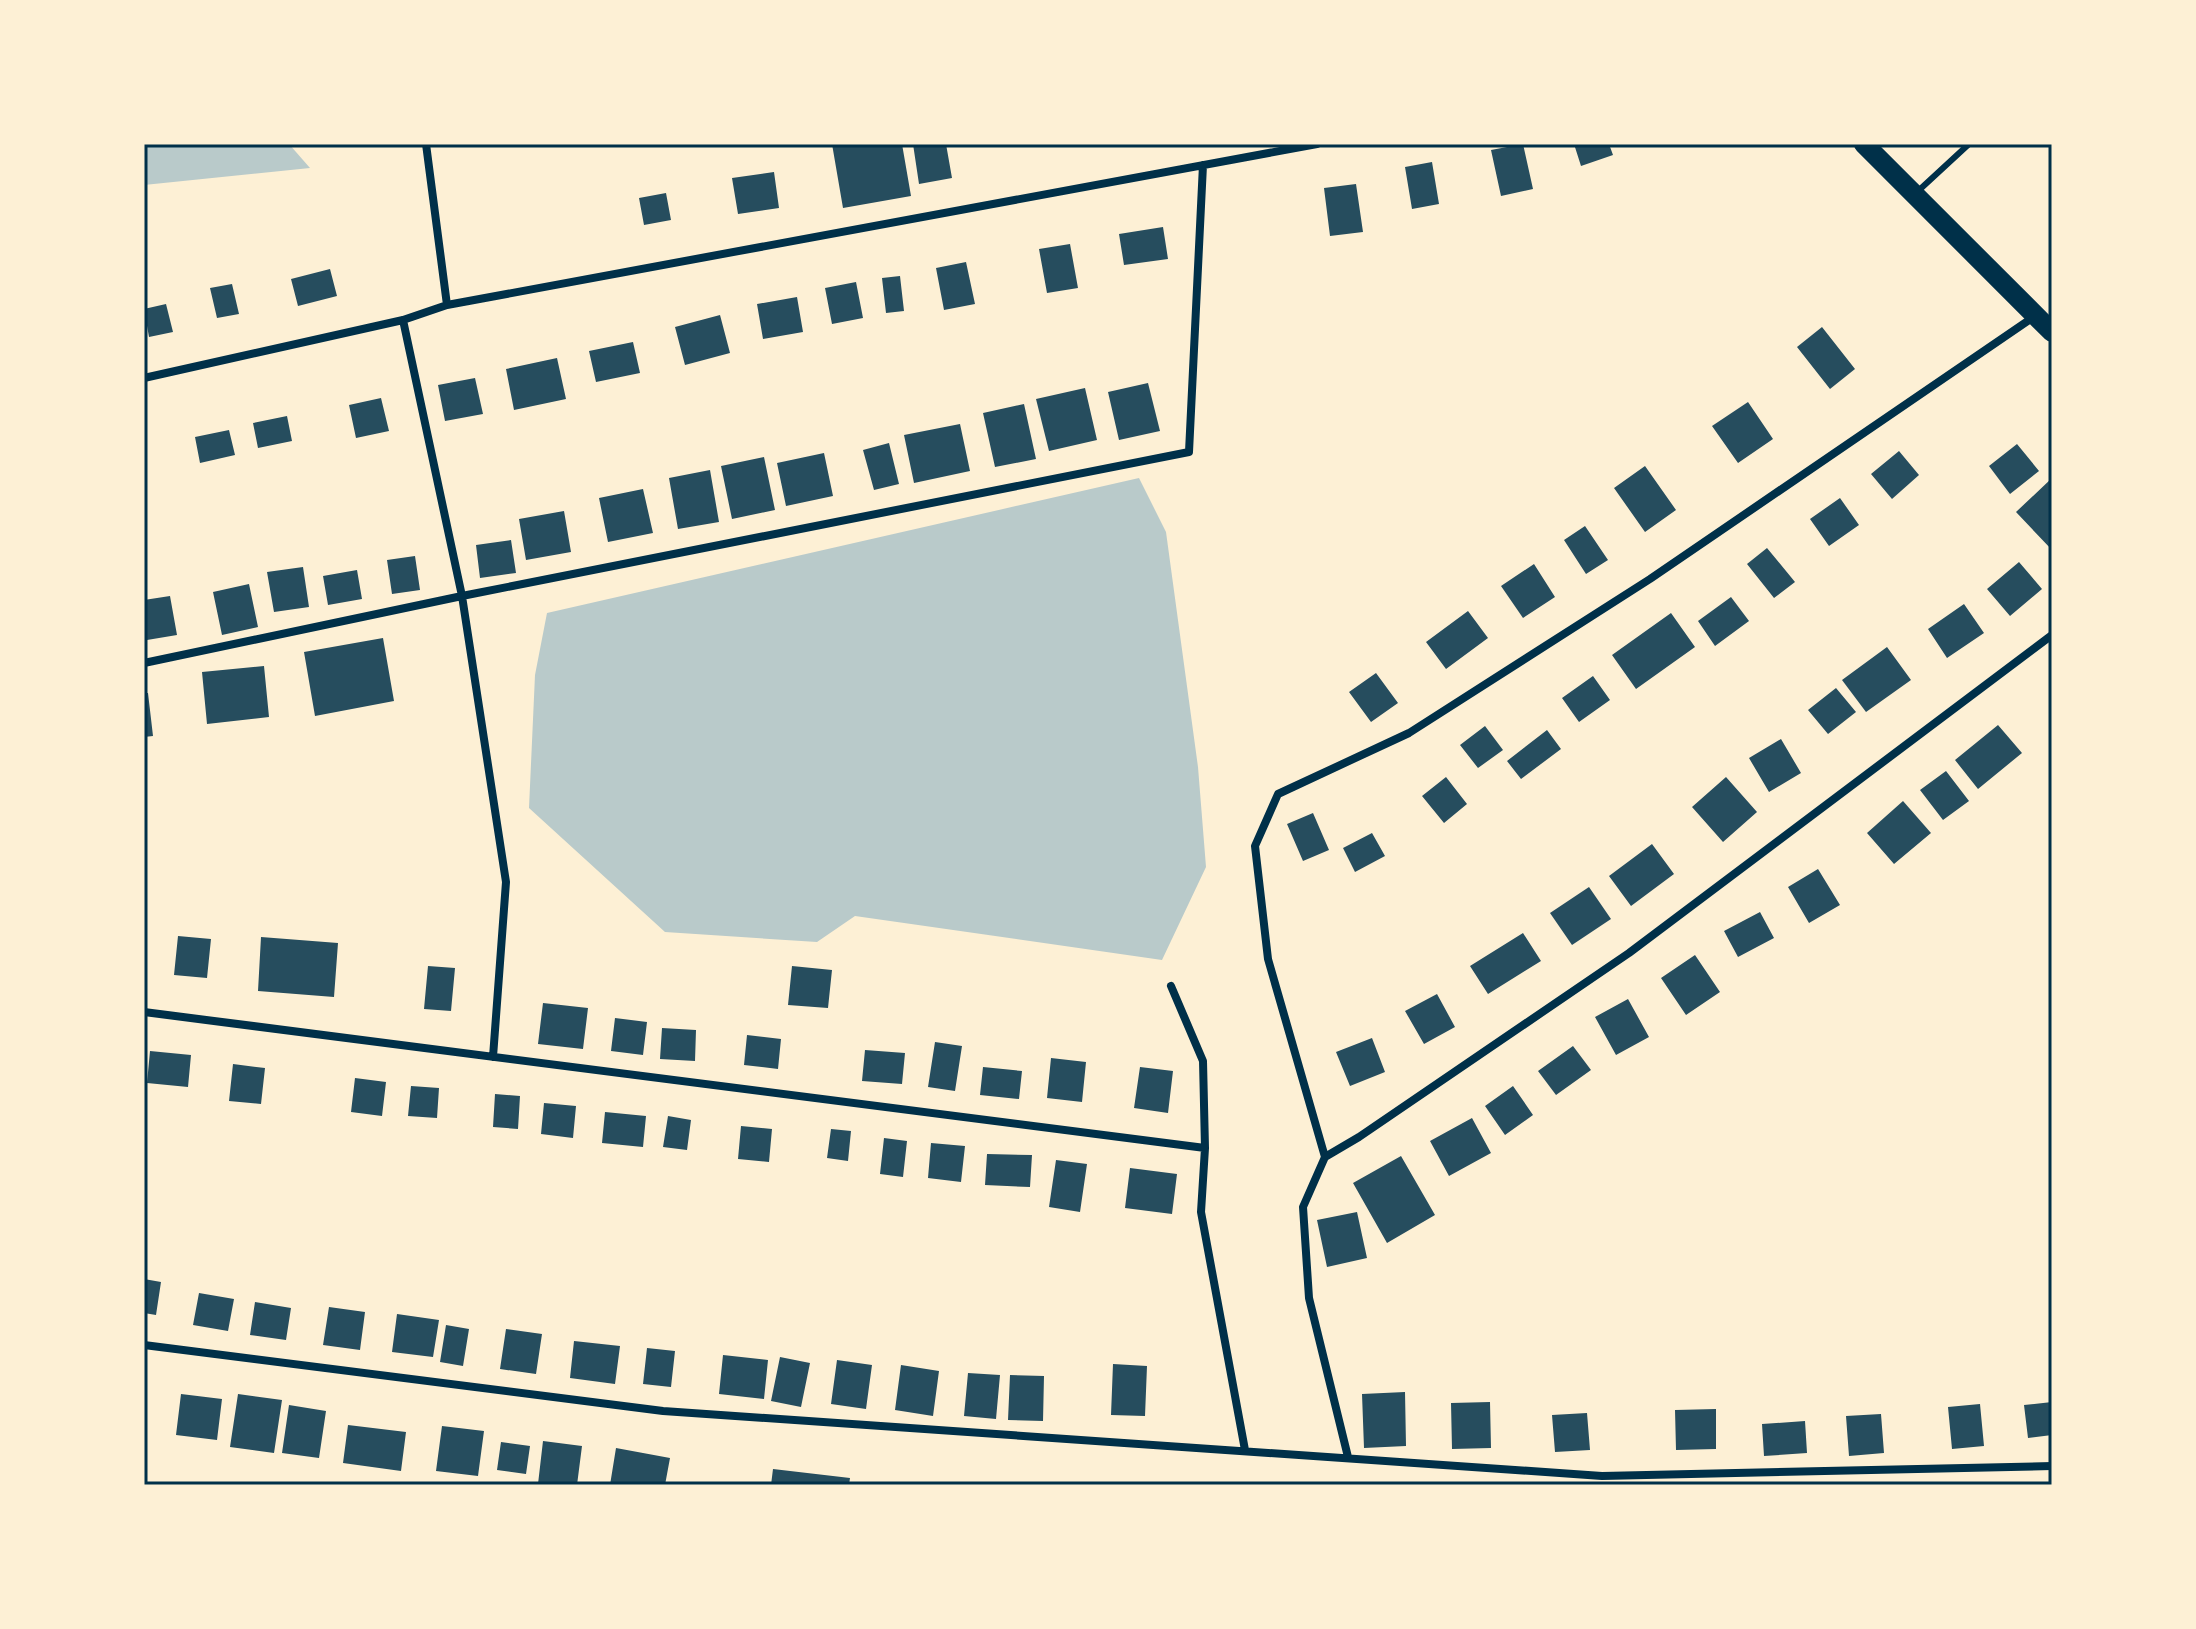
<svg xmlns="http://www.w3.org/2000/svg" width="2196" height="1629" font-family="Raleway,sans-serif">
	<style>
		.green { fill: #b9caca }
		.building { fill: #264d5e }
		.lines { fill: none; stroke-linecap: round; stroke-linejoin: round }
		.service { stroke: #003049; stroke-width: 6 }
		.minor { stroke: #003049; stroke-width: 8 }
		.primary { stroke: #003049; stroke-width: 20 }
		.neatline { fill: none; stroke: #003049; stroke-width: 3 }
	</style>
	<rect width="100%" height="100%" fill="#fdf0d5"/>
	<!-- green -->
	<path class="green" d="M144,144H289L310,168L144,185Z
		M1139,478L1166,532L1198,767L1206,867L1162,960L855,916L817,942L665,932L529,808L535,675L547,613Z"/>
	<!-- building -->
	<path class="building" d="M832,144H902L911,196L843,208Z
		M913,144H946L952,178L919,184Z
		M1523,144L1533,189L1501,196L1491,150Z
		M1574,144H1609L1613,155L1581,166Z
		M1432,162L1439,204L1412,209L1405,167Z
		M774,172L779,208L738,214L732,178Z
		M1356,184L1363,232L1330,236L1324,188Z
		M666,193L671,220L644,225L639,198Z
		M1163,227L1168,259L1124,265L1119,234Z
		M1070,244L1078,288L1047,293L1039,249Z
		M966,262L975,304L944,310L936,268Z
		M330,269L337,296L298,306L291,279Z
		M900,276L904,311L886,313L882,278Z
		M856,282L863,318L832,324L825,288Z
		M232,284L239,314L217,318L210,288Z
		M797,297L803,332L763,339L757,304Z
		M166,304L173,332L149,337L144,309Z
		M720,315L730,353L685,365L675,327Z
		M1822,327L1855,369L1830,389L1797,347Z
		M633,342L640,373L596,382L589,351Z
		M557,358L566,399L514,410L506,369Z
		M475,378L483,414L445,421L438,385Z
		M1148,383L1160,431L1119,440L1108,392Z
		M1085,388L1097,440L1049,451L1036,399Z
		M381,398L389,431L356,438L349,405Z
		M1748,402L1773,439L1738,463L1712,426Z
		M1024,404L1036,459L995,467L983,413Z
		M287,416L292,441L258,448L253,423Z
		M960,424L970,471L914,483L904,435Z
		M229,430L235,455L200,463L195,437Z
		M889,443L899,484L874,490L863,450Z
		M2017,444L2039,471L2010,494L1989,466Z
		M1899,451L1919,475L1892,499L1871,474Z
		M824,453L833,496L786,506L777,463Z
		M764,457L775,510L732,519L721,466Z
		M1645,466L1676,510L1645,532L1614,488Z
		M710,470L719,522L678,529L669,478Z
		M2052,478V550L2016,512Z
		M643,489L653,533L608,542L599,498Z
		M1840,498L1859,525L1829,546L1810,519Z
		M564,511L571,552L526,560L519,519Z
		M1585,526L1608,560L1586,574L1564,540Z
		M511,540L516,573L480,578L476,545Z
		M1767,548L1795,582L1774,598L1747,564Z
		M415,556L420,590L392,594L387,560Z
		M2019,562L2042,589L2010,616L1987,589Z
		M1534,564L1555,597L1523,618L1501,586Z
		M303,567L309,607L274,612L267,572Z
		M357,570L362,599L328,605L323,576Z
		M249,584L258,627L222,635L213,592Z
		M170,596L177,635L147,640L144,600Z
		M1731,597L1749,621L1715,646L1698,621Z
		M1964,604L1984,633L1947,658L1928,629Z
		M1468,611L1488,638L1446,669L1426,642Z
		M1671,613L1695,647L1636,689L1612,655Z
		M383,638L394,701L315,716L304,652Z
		M1887,647L1911,680L1866,712L1842,680Z
		M264,666L269,717L207,724L202,672Z
		M1376,673L1398,703L1371,722L1349,692Z
		M1593,676L1610,700L1579,722L1562,698Z
		M1836,688L1856,712L1828,734L1808,710Z
		M144,693H148L153,736L144,737Z
		M1998,725L2022,753L1978,789L1955,760Z
		M1485,726L1503,750L1478,768L1460,745Z
		M1547,730L1561,749L1521,779L1507,761Z
		M1781,739L1801,773L1769,792L1749,758Z
		M1946,771L1969,801L1943,820L1920,790Z
		M1446,777L1467,804L1444,823L1422,796Z
		M1726,777L1757,812L1723,842L1692,807Z
		M1903,801L1931,833L1894,864L1867,833Z
		M1313,813L1329,850L1303,861L1287,824Z
		M1372,833L1385,856L1355,872L1343,848Z
		M1652,844L1674,874L1631,906L1609,876Z
		M1818,869L1840,905L1809,923L1788,887Z
		M1589,887L1611,919L1572,945L1550,913Z
		M1760,912L1774,938L1738,957L1724,931Z
		M1523,933L1541,961L1488,994L1470,966Z
		M178,936L211,939L207,978L174,975Z
		M261,937L338,943L334,997L258,991Z
		M1695,955L1720,992L1686,1015L1661,978Z
		M428,966L455,968L451,1011L424,1009Z
		M792,966L832,970L828,1008L788,1005Z
		M1437,994L1455,1027L1424,1044L1405,1011Z
		M1628,999L1649,1037L1616,1055L1595,1017Z
		M543,1003L588,1008L583,1049L538,1044Z
		M615,1018L647,1022L643,1055L611,1051Z
		M662,1028L696,1030L695,1061L660,1059Z
		M747,1035L781,1039L778,1069L744,1065Z
		M1372,1038L1385,1072L1350,1086L1336,1052Z
		M935,1042L962,1046L955,1091L928,1087Z
		M1573,1046L1591,1070L1556,1095L1538,1071Z
		M865,1050L905,1053L902,1084L862,1081Z
		M150,1051L191,1055L188,1087L147,1083Z
		M1051,1058L1086,1062L1082,1102L1047,1098Z
		M233,1064L265,1068L261,1104L229,1101Z
		M983,1067L1022,1071L1019,1099L980,1095Z
		M1140,1067L1173,1071L1168,1113L1134,1108Z
		M355,1078L386,1082L382,1116L351,1112Z
		M411,1086L439,1088L437,1118L408,1116Z
		M1513,1086L1533,1115L1505,1135L1485,1106Z
		M495,1094L520,1096L518,1129L493,1127Z
		M544,1103L576,1106L573,1138L541,1134Z
		M605,1112L646,1116L643,1147L602,1143Z
		M668,1116L691,1120L687,1150L663,1147Z
		M1472,1118L1491,1153L1449,1176L1430,1141Z
		M741,1126L772,1129L769,1162L738,1159Z
		M831,1129L851,1131L848,1161L827,1158Z
		M884,1138L907,1141L903,1177L880,1174Z
		M931,1143L965,1146L961,1182L928,1178Z
		M987,1154L1032,1155L1030,1187L985,1185Z
		M1401,1156L1435,1215L1387,1243L1353,1183Z
		M1056,1160L1087,1164L1080,1212L1049,1207Z
		M1130,1168L1177,1174L1172,1214L1125,1208Z
		M1357,1212L1367,1258L1327,1267L1317,1220Z
		M144,1279L161,1282L156,1315L144,1313Z
		M199,1293L234,1299L228,1331L193,1325Z
		M255,1302L291,1308L286,1340L250,1335Z
		M329,1307L365,1312L360,1350L323,1345Z
		M397,1314L439,1320L433,1357L392,1352Z
		M446,1325L469,1329L463,1366L440,1362Z
		M506,1329L542,1334L536,1374L500,1369Z
		M574,1341L620,1346L615,1384L570,1378Z
		M647,1348L675,1351L671,1387L643,1384Z
		M723,1355L768,1360L764,1399L719,1394Z
		M780,1357L810,1363L801,1407L771,1401Z
		M837,1360L872,1365L866,1409L831,1404Z
		M1113,1364L1147,1366L1145,1416L1111,1415Z
		M901,1365L939,1371L933,1416L895,1410Z
		M968,1373L1000,1375L996,1419L964,1416Z
		M1010,1375L1044,1376L1043,1421L1008,1420Z
		M1405,1392L1406,1446L1364,1448L1362,1394Z
		M181,1394L222,1399L217,1440L176,1435Z
		M238,1394L282,1400L274,1453L230,1447Z
		M1490,1402L1491,1448L1452,1449L1451,1403Z
		M2052,1402V1435L2028,1438L2024,1405Z
		M1980,1404L1984,1446L1952,1449L1948,1407Z
		M289,1405L326,1411L319,1458L282,1453Z
		M1716,1409V1449L1676,1450L1675,1410Z
		M1587,1413L1590,1450L1555,1452L1552,1415Z
		M1881,1414L1884,1453L1849,1456L1846,1416Z
		M1805,1421L1807,1453L1764,1456L1762,1424Z
		M348,1425L406,1432L401,1471L343,1463Z
		M442,1426L484,1431L478,1476L436,1471Z
		M543,1441L582,1446L577,1485L538,1484Z
		M501,1442L530,1446L526,1474L497,1470Z
		M616,1448L670,1458L665,1485H610Z
		M773,1469L850,1478L849,1485H771Z"/>
	<g class="lines">
		<!-- service -->
		<path class="service" d="M1917,192L1969,144"/>
		<!-- minor -->
		<path class="minor" d="M426,144L447,305
			M403,320L462,596L506,882L493,1057
			M144,378L403,320L447,305L1317,144
			M144,663L462,596L1189,452L1203,165
			M1171,986L1203,1061L1205,1148L1201,1212L1245,1450
			M144,1012L1205,1148
			M1325,1157L1268,959L1255,846L1278,794L1409,733L1650,579L2035,316
			M144,1345L663,1411L1602,1476L2052,1466
			M1348,1457L1309,1298L1303,1207L1325,1157L1359,1137L1629,953L2052,635"/>
		<!-- primary -->
		<path class="primary" d="M1864,144L2052,332"/>
	</g>
	<!-- border -->
	<rect width="2196" height="1629" fill="none" stroke="#fdf0d5" stroke-width="292"/>
	<rect x="146" y="146" width="1904" height="1337" class="neatline"/>
</svg>
